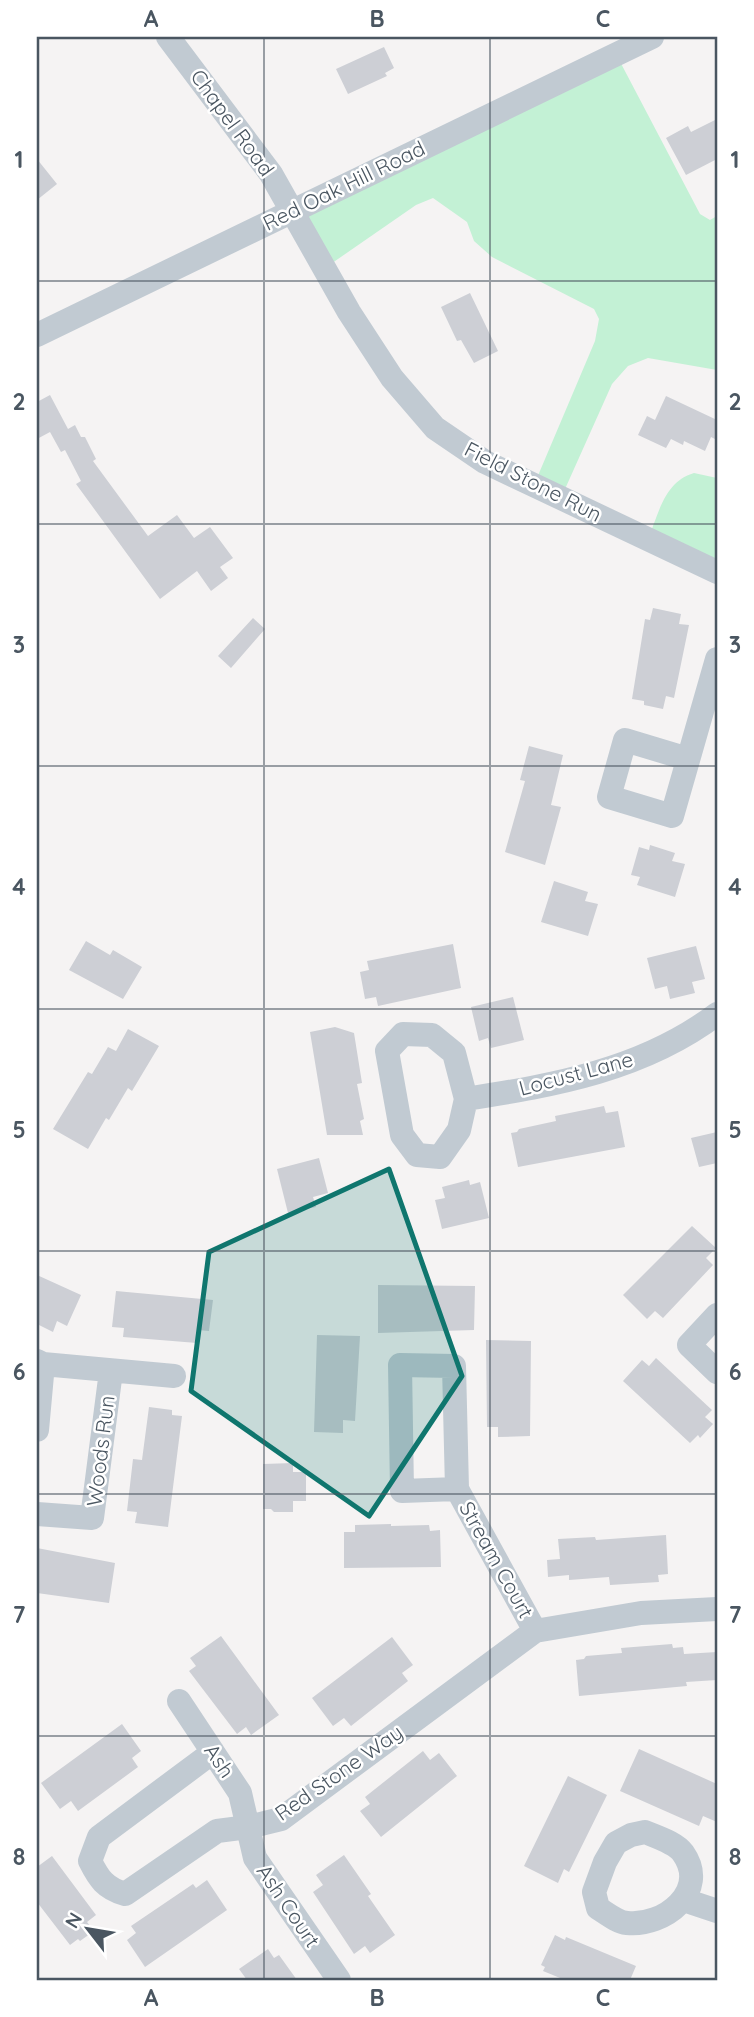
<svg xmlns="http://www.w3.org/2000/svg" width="754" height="2017" font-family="Quicksand,sans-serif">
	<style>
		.green { fill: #c3f1d5 }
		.building { fill: #cdcfd5 }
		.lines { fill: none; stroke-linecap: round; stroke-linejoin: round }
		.minor { stroke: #c1cad2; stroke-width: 24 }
		.marked { fill: #0f766e; fill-opacity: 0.2; stroke: #0f766e; stroke-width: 5; stroke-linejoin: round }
		.grid { fill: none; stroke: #4a5661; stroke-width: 2; stroke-opacity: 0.55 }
		.labels { text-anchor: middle; stroke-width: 5; stroke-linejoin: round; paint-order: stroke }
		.street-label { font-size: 21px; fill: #4a5661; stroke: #fff }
		.neatline { fill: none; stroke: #4a5661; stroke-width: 2.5 }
		.grid-label { font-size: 23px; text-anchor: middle; font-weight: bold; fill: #4a5661 }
	</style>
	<rect width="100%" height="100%" fill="#f5f3f3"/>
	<!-- green -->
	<path class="green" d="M616,54L700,214L710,220L717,216V370L648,358L628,366L612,384L561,498L534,485L595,341L599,319L594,309L492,257L474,241L467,222L433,198L416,205L325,268L293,210Z
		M694,473L717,478V572L648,539C659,513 664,482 694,473Z"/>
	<!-- building -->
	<path class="building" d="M384,47L394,68L385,73L387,76L348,94L336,69Z
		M717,119V159L686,175L666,138L688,126L691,132Z
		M37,159L57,184L37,200Z
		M470,293L498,351L474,363L461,340L457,341L441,307Z
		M50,395L68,429L75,425L81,437H85L96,459L93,461L148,536L177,515L194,538L210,527L233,558L220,567L228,578L211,591L197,571L160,599L76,484L81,481L65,450L61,452L50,432L37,439V402Z
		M666,396L717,420V440L711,437L705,451L684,441L683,445L671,439L666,448L638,435L647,416L655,420Z
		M653,608L681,614L679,624L689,625L674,698L666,696L663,709L644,705V701L632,699L645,619L650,620Z
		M253,618L265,629L231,668L218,656Z
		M529,746L563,755L551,805L561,807L545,865L505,852L525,781L520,780Z
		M650,845L675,853L672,861L685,864L675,897L637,885L640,877L631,875L639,847L649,850Z
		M554,881L588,892L585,901L598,904L588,936L541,922Z
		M86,941L110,955L113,950L142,967L123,999L69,970Z
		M453,944L461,988L378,1006L376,997L365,999L360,972L369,970L367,961Z
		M696,946L705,979L692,982L695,993L670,999L667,986L655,989L647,958Z
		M513,997L524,1040L491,1048L488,1038L479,1041L471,1007Z
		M335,1027L354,1033L362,1083L357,1084L364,1119L360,1121L363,1135H327L310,1032Z
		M128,1029L159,1046L132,1091L128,1088L109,1120L106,1118L88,1149L53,1129L88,1072L92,1074L108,1047L116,1051Z
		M604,1106L606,1113L618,1111L625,1147L518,1167L511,1133L517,1132L519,1129L556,1121L555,1116Z
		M717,1132V1163L699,1167L691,1138Z
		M319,1158L328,1193L313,1197L316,1207L288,1213L277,1169Z
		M469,1180L470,1185L480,1182L489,1218L442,1229L435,1200L445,1198L442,1187Z
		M692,1226L716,1248L706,1258L713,1265L663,1318L655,1311L647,1319L623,1295Z
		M37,1275L81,1295L67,1326L57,1321L53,1332L37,1324Z
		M378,1285L475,1286L474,1330L378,1333Z
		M116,1291L213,1300L209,1331L198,1330L197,1343L123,1337L124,1328L112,1327Z
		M317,1335L360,1336L355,1421L343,1420V1433L314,1432Z
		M486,1340L531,1341L530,1436L498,1437V1427H487Z
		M656,1358L712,1410L705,1417L713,1424L700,1438L698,1435L690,1443L623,1381L642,1360L649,1366Z
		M149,1407L172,1410V1415L182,1416L168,1527L135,1523L137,1512L127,1511L133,1459L142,1460Z
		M293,1463V1472H306V1501H293V1512H274L271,1509H263V1464Z
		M391,1524V1526L429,1525L430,1531L440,1530L441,1567L344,1568V1532H355V1525Z
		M666,1535L668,1574L658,1575L659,1582L610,1585L609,1577L569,1580V1575L548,1577L547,1560L560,1559L558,1539L595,1537L596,1540Z
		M37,1548L115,1563L109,1603L37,1593Z
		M221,1636L279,1715L251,1735L246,1727L237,1734L189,1671L196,1666L190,1658Z
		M392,1637L413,1665L402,1673L408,1681L351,1726L344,1718L333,1726L312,1698Z
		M672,1644L673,1648L683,1647L684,1654L717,1652V1680L686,1682L687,1686L579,1696L576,1660L584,1659L586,1656L622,1653L621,1648Z
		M122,1724L141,1751L132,1758L138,1767L78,1811L71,1801L60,1809L41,1783Z
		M639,1749L717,1784V1822L703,1816L699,1826L620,1791Z
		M423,1751L430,1760L439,1753L457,1776L381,1837L360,1811L370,1804L365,1797Z
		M568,1776L607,1795L569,1872L564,1869L558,1883L524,1866Z
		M344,1855L371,1894L368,1896L395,1935L370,1953L365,1946L354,1954L313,1892L323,1885L316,1875Z
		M52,1856L96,1915L87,1922L94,1931L80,1941L78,1939L70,1945L37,1902V1867Z
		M207,1880L227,1910L145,1967L127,1940L136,1933L131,1926L193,1884L196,1888Z
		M555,1935L565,1940L566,1937L636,1966L630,1980H565L543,1971L545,1967L541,1965Z
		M268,1949L274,1958L279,1955L297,1980H247L239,1969Z"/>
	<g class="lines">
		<!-- minor -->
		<path class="minor" d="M168,37L271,174L349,312L392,378L435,428L485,462L717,572
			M37,335L652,37
			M688,759L625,740L609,797L672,816L717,659
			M403,1034L432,1035L454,1053L466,1099L459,1130L440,1157L417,1155L402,1135L387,1051Z
			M466,1099C555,1085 643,1070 717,1014
			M717,1315L689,1345L717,1372
			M37,1361L43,1364L174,1376
			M37,1430L43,1364
			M457,1489L402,1491L400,1365L454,1366L457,1489L535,1631
			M37,1514L92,1518L111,1371
			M179,1701L240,1793L255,1858L339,1980
			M213,1752L99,1837L90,1861C99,1879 105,1888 125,1894L217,1831L248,1827L281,1819L535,1631L641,1613L717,1609
			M645,1832C657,1837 676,1843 683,1853C710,1891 664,1927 627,1923C617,1922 606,1913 598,1908L594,1892L605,1862L616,1843L631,1835Z
			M684,1900L717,1911"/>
	</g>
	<!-- marked area -->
	<path class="marked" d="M389,1169L462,1376L369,1516L191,1391L209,1252Z"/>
	<!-- grid -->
	<path class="grid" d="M264,37V1980M490,37V1980M37,281H717M37,524H717M37,766H717M37,1009H717M37,1251H717M37,1494H717M37,1736H717"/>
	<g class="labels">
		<!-- street labels -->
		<g class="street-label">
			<text transform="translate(232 123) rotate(54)" y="7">Chapel Road</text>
			<text transform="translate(344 186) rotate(-26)" y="7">Red Oak Hill Road</text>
			<text transform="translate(533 482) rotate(27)" y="7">Field Stone Run</text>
			<text transform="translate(576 1074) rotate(-15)" y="7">Locust Lane</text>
			<text transform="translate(101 1451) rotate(-83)" y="7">Woods Run</text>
			<text transform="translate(496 1560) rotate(61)" y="7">Stream Court</text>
			<text transform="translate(219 1761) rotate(56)" y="7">Ash</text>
			<text transform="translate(339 1773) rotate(-35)" y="7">Red Stone Way</text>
			<text transform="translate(288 1906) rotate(56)" y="7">Ash Court</text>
		</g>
	</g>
	<!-- border -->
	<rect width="754" height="2017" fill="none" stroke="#ffffff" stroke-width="77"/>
	<!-- north arrow -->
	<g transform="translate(88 1929) rotate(301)" stroke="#ffffff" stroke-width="5" paint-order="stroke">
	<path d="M0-5L12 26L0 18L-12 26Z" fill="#4a5661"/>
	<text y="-10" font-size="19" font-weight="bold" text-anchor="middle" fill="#4a5661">N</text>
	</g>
	<rect x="38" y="38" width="678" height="1941" class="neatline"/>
	<g class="grid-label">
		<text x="151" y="27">A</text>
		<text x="377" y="27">B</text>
		<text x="603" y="27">C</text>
		<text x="19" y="168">1</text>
		<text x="735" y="168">1</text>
		<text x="19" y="410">2</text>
		<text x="735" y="410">2</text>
		<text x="19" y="653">3</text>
		<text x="735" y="653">3</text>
		<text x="19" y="895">4</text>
		<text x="735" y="895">4</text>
		<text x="19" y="1138">5</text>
		<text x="735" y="1138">5</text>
		<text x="19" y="1380">6</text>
		<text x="735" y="1380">6</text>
		<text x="19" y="1623">7</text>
		<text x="735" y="1623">7</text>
		<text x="19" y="1865">8</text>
		<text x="735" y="1865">8</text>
		<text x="151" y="2006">A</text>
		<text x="377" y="2006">B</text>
		<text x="603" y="2006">C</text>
	</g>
</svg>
